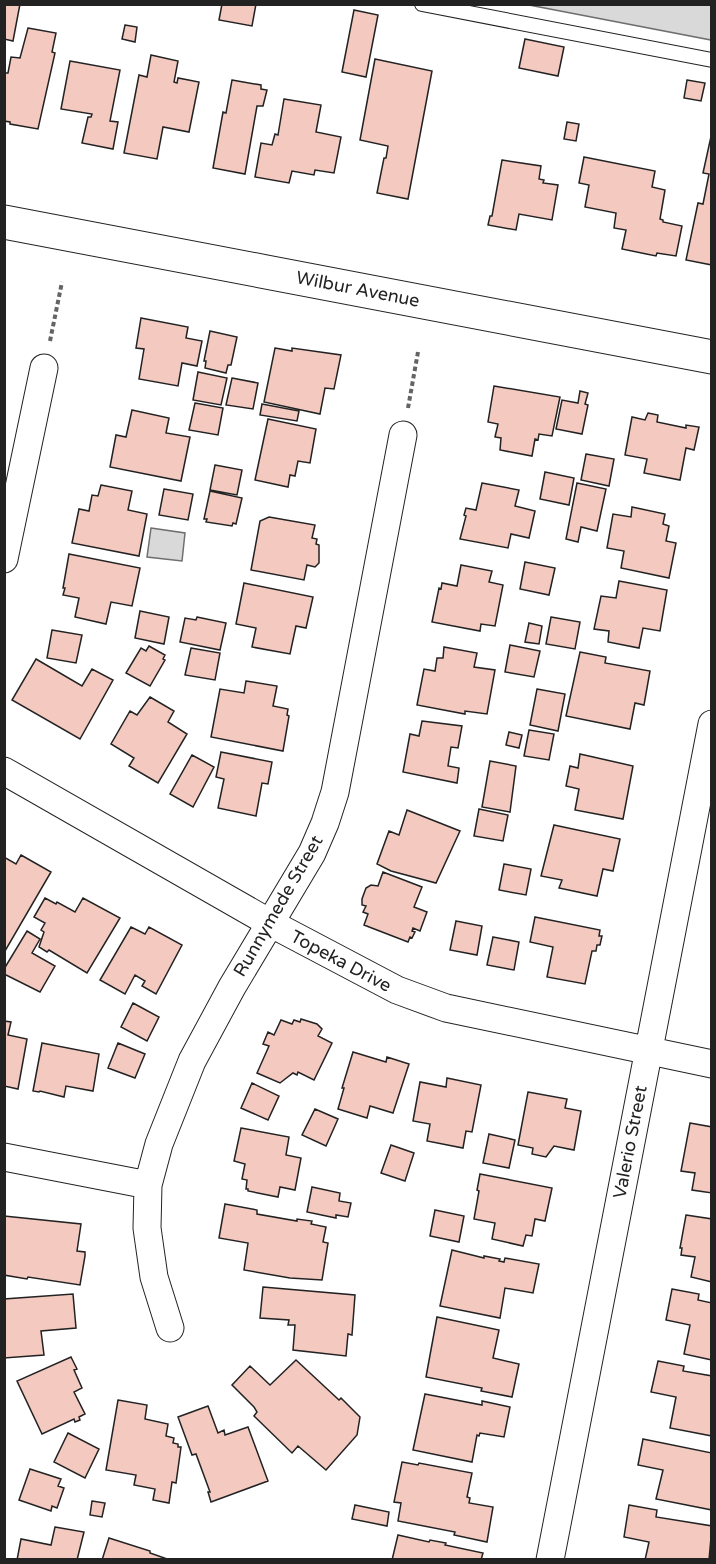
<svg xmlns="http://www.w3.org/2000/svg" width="716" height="1564" font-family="'Varela Round',sans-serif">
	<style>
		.water { fill: #d9d9d9; stroke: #6f6f6f; stroke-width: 1.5 }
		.building { fill: #f3c9c0; stroke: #222; stroke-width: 1.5 }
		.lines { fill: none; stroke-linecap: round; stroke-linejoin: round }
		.service-casing { stroke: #222; stroke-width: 16 }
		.minor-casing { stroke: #222; stroke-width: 29 }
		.secondary-casing { stroke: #222; stroke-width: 35 }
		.path { stroke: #646464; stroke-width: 4; stroke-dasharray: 4.5 3; stroke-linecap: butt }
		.service { stroke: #fff; stroke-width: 14 }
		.minor { stroke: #fff; stroke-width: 27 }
		.secondary { stroke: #fff; stroke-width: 33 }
		.labels { text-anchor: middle; stroke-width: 4.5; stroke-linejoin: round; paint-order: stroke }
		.street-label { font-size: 18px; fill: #222; stroke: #fff }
	</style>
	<rect width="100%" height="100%" fill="#fff"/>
	<!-- water -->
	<path class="water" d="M529,5H711V40Z
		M151,528L185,533L182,561L147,557Z"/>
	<!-- building -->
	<path class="building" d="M4,4H20L13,41L4,39Z
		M222,4H256L252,26L219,20Z
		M354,10L378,15L366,77L342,72Z
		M125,25L137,27L135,42L122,39Z
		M28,28L56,33L52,52L55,53L38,129L10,124V122L4,121V73H8L11,57L20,58Z
		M525,39L564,47L558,76L519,68Z
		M151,55L178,61L174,82L177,83L178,78L199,82L189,132L163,127L157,159L124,153L139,75L147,77Z
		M375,59L432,71L408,199L377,193L384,158H386L388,146L360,140Z
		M70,61L120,70L110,121L118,122L113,149L82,143L88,117H91L92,114L61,109Z
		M232,80L261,85V89L267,90L263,106H257L245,174L213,168L223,112L226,113Z
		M687,80L705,83L701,101L684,98Z
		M284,99L321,105L316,132L341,137L334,173L315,170L314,175L292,171L289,183L255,177L261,143L272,145L275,134L278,135Z
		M567,122L579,124L576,141L564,139Z
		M712,132V265L686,260L698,203L703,204L709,174L703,173Z
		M584,157L655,171L652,187L665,190L660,219L663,220V222L682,226L676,256L657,253L656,256L622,249L626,230L614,228L616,213L585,207L589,185L579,183Z
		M502,160L541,166L539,179L544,180L543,183L558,185L552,220L519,214L516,230L488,225L490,216H492Z
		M141,318L188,327L186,338L202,341L197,366L182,363L178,386L139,379L144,349L136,348Z
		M210,331L237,337L231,365H228L226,373L205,368L206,361H204Z
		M275,348L292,351V348L341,355L334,389L325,388L320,414L264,402Z
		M198,372L227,378L221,405L193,400Z
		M232,378L258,383L253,409L226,405Z
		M494,386L560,397L552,436L539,434L538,440L535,439L532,456L500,450L501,438L495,437L498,424L488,422Z
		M580,391L588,393L585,404L588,405L582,434L556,429L562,400L578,403Z
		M195,403L223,408L218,435L189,430Z
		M262,404L299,411L297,421L260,415Z
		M132,410L169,418L166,433L190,437L181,481L110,467L116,435L126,437Z
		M648,413L658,415L657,422L686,428V425L699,427L694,450L686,448L680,480L644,473L647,459L625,455L632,417L645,420Z
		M268,419L316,429L310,463L298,461L295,476L290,475L288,487L255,480Z
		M586,454L614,459L609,486L581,480Z
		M215,465L242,470L237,495L210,490Z
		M545,472L574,478L569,505L540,499Z
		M482,483L519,490L515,506L535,511L529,538L511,534L508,548L460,539L466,516L464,515L466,508L476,510Z
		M577,483L606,489L597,531L581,527L578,542L566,539Z
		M101,485L132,491L128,510L147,514L139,556L72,543L79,509L89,511L92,495L98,496Z
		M164,489L193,494L188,520L159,515Z
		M210,491L242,498L236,524L233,523L232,526L206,522L207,519H204Z
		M632,507L665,514L663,524L669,526L666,541L676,543L669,578L621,568L624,551L607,548L613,514L631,517Z
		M269,517L315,525L312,538L317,539L316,544L319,545V563L315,567L307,565L304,580L251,570L260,521Z
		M69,554L140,568L132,606L111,602L106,624L75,617L79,598L63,595L65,588H63Z
		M525,562L555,568L549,595L520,589Z
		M461,565L492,571L489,582L503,585L495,626L481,624L480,631L432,622L439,588L441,589L442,583L457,586Z
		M619,581L667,590L660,631L643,628L639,648L608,642L609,631L594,629L601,596L616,598Z
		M244,583L313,597L306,628L296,626L290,654L252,647L256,628L236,624Z
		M140,611L169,617L164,644L135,638Z
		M197,617L226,623L220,650L180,642L185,618L196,620Z
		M551,617L580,622L575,649L546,644Z
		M529,623L542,626L539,644L525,642Z
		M52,630L82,635L76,663L47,658Z
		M510,645L540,651L534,677L505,672Z
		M149,646L165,655L163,659L165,660L150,686L126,673L141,648L146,651Z
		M444,647L477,653L474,667L495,670L487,714L465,711V714L417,705L424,669L435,671L437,658H443Z
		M191,648L220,653L215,680L185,675Z
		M580,652L606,657L605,663L650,671L644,705L635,703L630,729L566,716Z
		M36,659L82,686L92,669L113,680L80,739L12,700Z
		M246,681L277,686L273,706L288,709L287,715L289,716L283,751L211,737L220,689L244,693Z
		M537,689L565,694L558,731L530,725Z
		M150,697L174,711L168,722L187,734L158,783L129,766L134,758L111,744L130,711L137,715Z
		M422,721L462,726L458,748L451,747L448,766L459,768L457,783L403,772L410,734L419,736Z
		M529,730L554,734L549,760L524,756Z
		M509,732L522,735L519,748L506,745Z
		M221,752L272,762L268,784L262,783L256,816L218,808L224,779L216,777Z
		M580,754L633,766L623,819L575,810L579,789L566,786L570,766L578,768Z
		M192,755L214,767L193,807L170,794Z
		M490,761L516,766L510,812L482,807Z
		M479,809L508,815L503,841L474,836Z
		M407,810L460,831L436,883L391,871L377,864L389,831L399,835Z
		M554,825L620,839L613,871L603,869L597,896L559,888L562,880L541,876Z
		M21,855L51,872L5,951L4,857L16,864Z
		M504,864L531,869L526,895L499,890Z
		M383,872L422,887L414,907L427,912L420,931L413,928L412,931L415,932L412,938L410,937L408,942L364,925L368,914L363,912L366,906L362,905V899L366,888L371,885L378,886Z
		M45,898L56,904L57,902L75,912L83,898L120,918L87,973L49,950L47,952L39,947L44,932L41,930L45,923L34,917Z
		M535,917L600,930L599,936H602L600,945H597L596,951H592L585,984L547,977L553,947L530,942Z
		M456,921L482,926L477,955L450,950Z
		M131,927L145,934L149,927L182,945L156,994L142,986L145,981L135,975L125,994L100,980Z
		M27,931L40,939L32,953L55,966L40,992L4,974V969Z
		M493,937L519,942L514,970L487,965Z
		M133,1003L159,1017L147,1041L121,1027Z
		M301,1019L317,1024L322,1029L318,1036L332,1043L314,1080L298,1072L297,1075L293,1073L280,1083L257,1073L269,1046L263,1044L268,1032L274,1035L281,1020L292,1024L294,1020L300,1022Z
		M4,1021L11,1022L8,1035L27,1039L18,1089L4,1086Z
		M42,1043L99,1054L93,1091L66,1086L64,1097L40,1091L39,1092L33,1091Z
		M118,1043L145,1054L135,1078L108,1068Z
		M353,1052L386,1062L387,1057L409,1064L393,1113L370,1106L367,1118L338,1109L344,1088H342Z
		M447,1078L481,1085L472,1132L466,1131L463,1148L427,1141L430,1124L413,1121L420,1082L446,1087Z
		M252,1083L279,1096L268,1120L241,1108Z
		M528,1092L567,1099L565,1108L581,1111L574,1150L554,1146L546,1157L532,1154L533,1148L518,1145Z
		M315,1109L338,1119L326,1146L302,1135Z
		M690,1123L712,1127V1193L692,1190L695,1173L681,1171Z
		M241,1128L289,1137L286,1155L301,1158L295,1190L280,1187L278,1197L248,1191V1189H246L247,1180L242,1179L245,1164L234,1161Z
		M489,1134L515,1140L509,1168L483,1163Z
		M391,1145L414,1153L405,1181L381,1173Z
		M480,1174L552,1188L545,1221L535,1219L532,1236L526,1235L523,1246L492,1239L495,1223L474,1219L479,1191L477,1190Z
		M312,1187L340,1193L339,1201L351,1203L348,1217L336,1215V1218L307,1212Z
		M225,1204L257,1210V1214L297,1221V1219L312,1221L311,1224L326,1227L323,1242L328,1243L322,1280L290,1278L244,1270L248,1243L219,1238Z
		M435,1210L464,1216L459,1242L430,1236Z
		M686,1215L712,1219V1282L691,1277L695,1257L681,1255L682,1248H680Z
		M4,1216L81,1224L77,1251L85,1252V1256L80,1285L28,1277L27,1279L4,1275Z
		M452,1250L484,1258V1256L500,1259L499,1261L504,1262L505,1258L539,1264L533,1293L505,1288L500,1318L440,1306Z
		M263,1287L355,1295L352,1335L348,1334L346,1356L293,1350L295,1325H288L289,1320L260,1318Z
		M672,1289L699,1294L698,1300L712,1303V1360L684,1354L690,1325L666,1320Z
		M73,1294L76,1328L41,1331L44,1355L4,1358V1299Z
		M437,1317L499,1330L493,1358L519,1364L512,1397L481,1391L482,1388L426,1377Z
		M71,1357L77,1369L74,1370L82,1388L74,1392L85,1414L79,1417L80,1420L75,1422L74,1419L42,1434L17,1381Z
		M296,1360L339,1400L341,1398L360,1417L357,1435L326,1470L298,1446L292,1453L254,1416L257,1412L254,1407L232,1385L250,1366L270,1385Z
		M658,1361L684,1366L683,1371L712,1376V1436L670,1428L676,1397L651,1392Z
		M425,1394L482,1405V1401L510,1407L504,1437L480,1433L479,1436L477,1435L472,1462L413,1450Z
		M118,1400L147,1405L145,1419L168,1424L166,1436L174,1438L173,1443L178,1444V1447H181L176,1483L172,1482L169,1503L153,1500L155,1489L134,1485L136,1475L106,1470Z
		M208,1406L218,1433L224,1430L225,1435L248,1427L268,1481L211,1502L208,1492H210L196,1454L192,1455L178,1417Z
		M68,1433L99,1449L85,1478L54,1462Z
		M643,1439L712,1453V1510L656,1499L663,1470L638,1465Z
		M402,1462L418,1465L419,1463L472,1473L467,1497L470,1498L469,1503L493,1507L487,1542L454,1535L455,1532L398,1521L401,1503L394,1502Z
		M30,1469L61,1479L58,1486L64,1488L57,1508L52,1506L51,1511L19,1500Z
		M92,1501L105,1503L102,1517L90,1515Z
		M355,1505L389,1512L387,1526L352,1519Z
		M629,1505L657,1510L656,1517L712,1526L709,1560H645L649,1542L624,1537Z
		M55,1527L84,1532L77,1560H17L21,1539L51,1545Z
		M398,1535L429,1542L430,1540L446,1543L445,1545L483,1553L481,1560H392Z
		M109,1538L150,1551V1553L170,1560H102Z"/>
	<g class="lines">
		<!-- service casing -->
		<g class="service-casing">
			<path id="service" d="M422,4L712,60"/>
		</g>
		<!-- minor casing -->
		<g class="minor-casing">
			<path id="minor" d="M4,559L44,368
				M4,771L270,923L397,990L446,1008L712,1064
				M4,1157L148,1185
				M170,1328L154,1277L147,1228L148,1185L159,1144L192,1061L232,987L312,853L325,823L335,792L403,435
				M550,1560L712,724"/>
		</g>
		<!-- secondary casing -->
		<g class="secondary-casing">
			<path id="secondary" d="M4,222L712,357"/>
		</g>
		<!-- path -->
		<path class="path" d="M50,341L62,282
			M408,408L418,352"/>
		<!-- service -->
		<use href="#service" class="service"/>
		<!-- minor -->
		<use href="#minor" class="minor"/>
		<!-- secondary -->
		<use href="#secondary" class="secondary"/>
	</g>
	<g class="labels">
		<!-- street labels -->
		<g class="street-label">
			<text transform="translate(358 289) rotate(11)" y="6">Wilbur Avenue</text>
			<text transform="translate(278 906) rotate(-60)" y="6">Runnymede Street</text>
			<text transform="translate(341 961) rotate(28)" y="6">Topeka Drive</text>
			<text transform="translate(630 1142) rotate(-79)" y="6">Valerio Street</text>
		</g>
	</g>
	<!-- border -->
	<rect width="716" height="1564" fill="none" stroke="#222222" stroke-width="12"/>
</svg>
